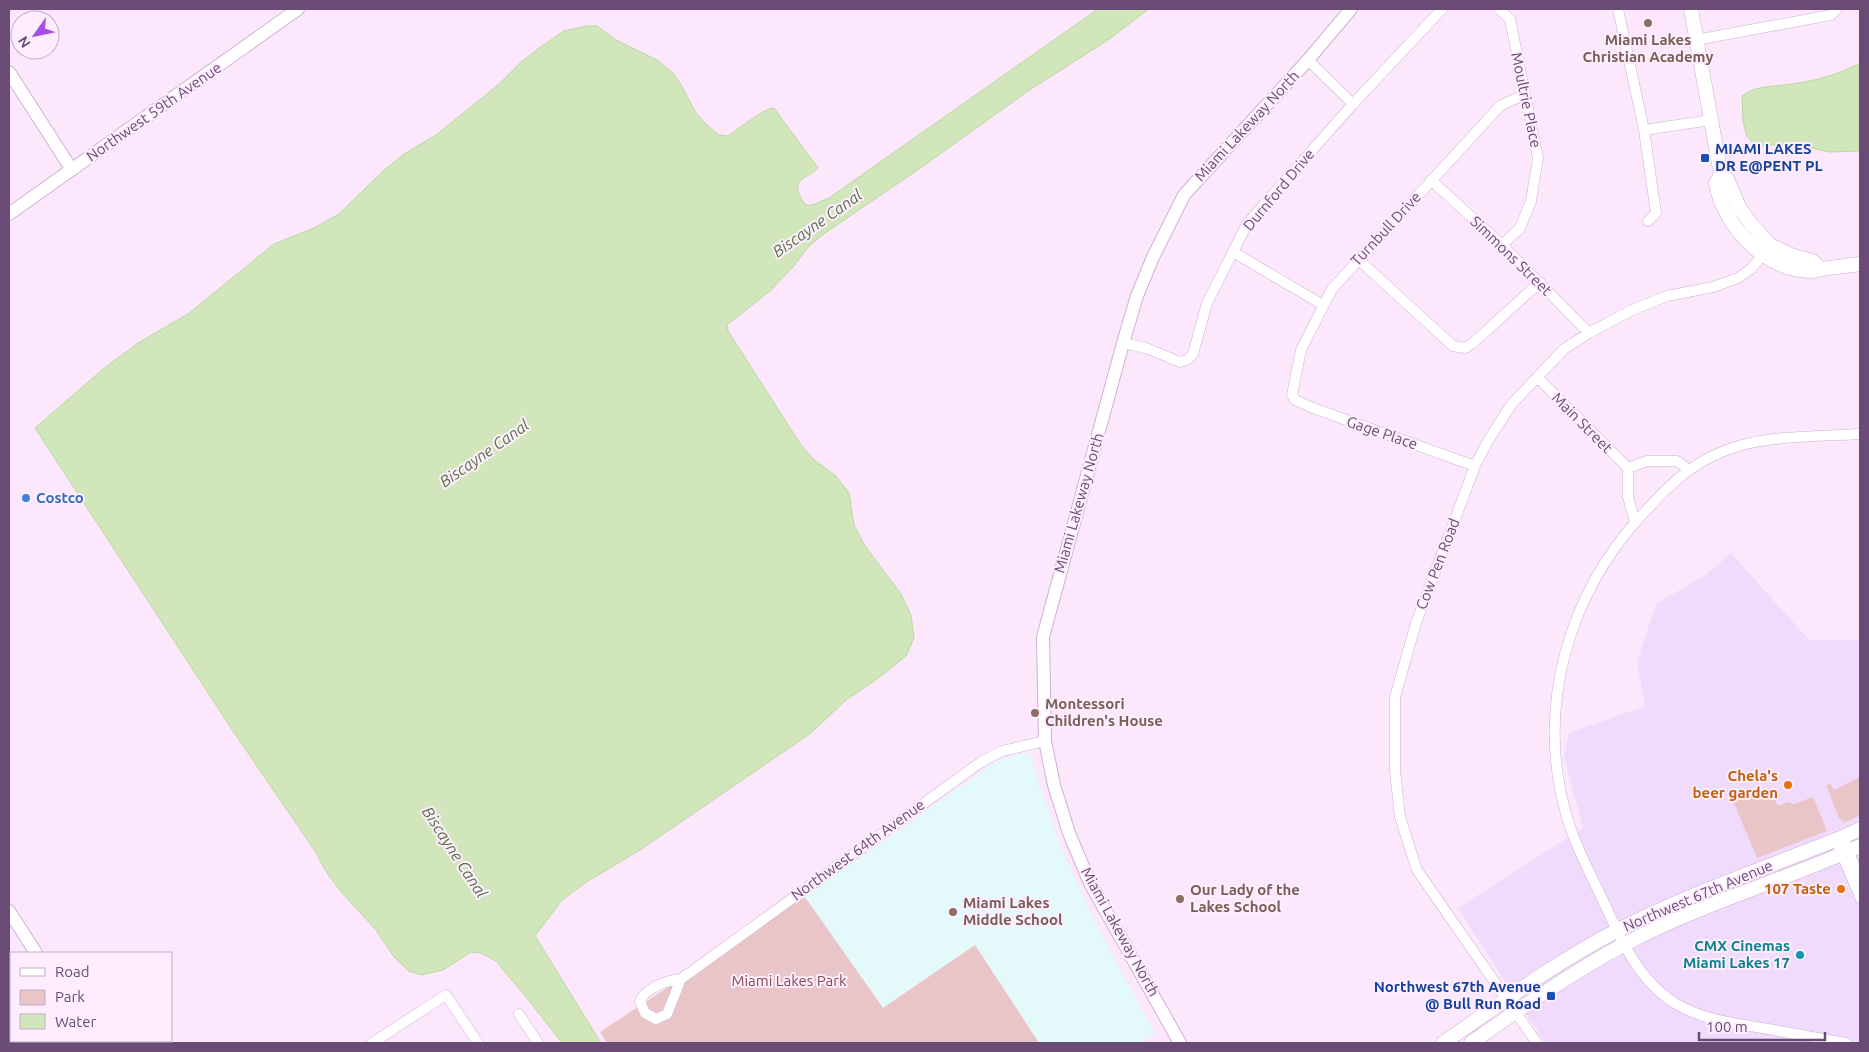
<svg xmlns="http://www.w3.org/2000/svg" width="1869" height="1052" font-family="Ubuntu,sans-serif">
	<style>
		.commercial { fill: #f1dbfc }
		.education { fill: #e4f9f9 }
		.green { fill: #eac5c7 }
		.water { fill: #d1e6bb; stroke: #bcd8a1 }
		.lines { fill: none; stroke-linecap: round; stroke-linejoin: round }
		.minor-casing { stroke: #cdb2d3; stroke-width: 11 }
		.tertiary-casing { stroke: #cdb2d3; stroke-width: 14 }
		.secondary-casing { stroke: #ccadd3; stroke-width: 15 }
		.motorway-casing { stroke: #fff; stroke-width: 20 }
		.minor { stroke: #fff; stroke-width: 10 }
		.tertiary { stroke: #fff; stroke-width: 12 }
		.secondary { stroke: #fff; stroke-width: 14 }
		.motorway { stroke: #d59ef6; stroke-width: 19 }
		.education-dot { fill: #8d6e63; stroke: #feedff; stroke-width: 2 }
		.transit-dot { fill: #1a4fb4; stroke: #feedff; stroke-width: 2 }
		.shop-dot { fill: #3f7fe0; stroke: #feedff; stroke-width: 2 }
		.food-dot { fill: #e8710a; stroke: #feedff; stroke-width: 2 }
		.culture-dot { fill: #0f9aa8; stroke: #feedff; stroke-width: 2 }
		.labels { text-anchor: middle; stroke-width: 4; stroke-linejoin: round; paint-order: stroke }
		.education-label { font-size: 15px; font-weight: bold; fill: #785e54; stroke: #feedff; text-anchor: start }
		.street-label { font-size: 15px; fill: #6a4b76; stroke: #feedff }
		.transit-label { font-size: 15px; font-weight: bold; fill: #164399; stroke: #feedff; text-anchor: start }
		.shop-label { font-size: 15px; font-weight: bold; fill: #366cbe; stroke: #feedff; text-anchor: start }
		.food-label { font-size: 15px; font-weight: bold; fill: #c56008; stroke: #feedff; text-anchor: end }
		.culture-label { font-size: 15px; font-weight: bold; fill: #0d838f; stroke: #feedff; text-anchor: end }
		.park-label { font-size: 15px; fill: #884c48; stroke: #feedff }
		.water-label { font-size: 16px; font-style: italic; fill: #56743c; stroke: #feedff }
	</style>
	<rect width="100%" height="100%" fill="#fce7fc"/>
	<!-- commercial -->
	<path class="commercial" d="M1731,553L1809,640H1860V1043H1546L1518,1002L1458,908L1583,828L1564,756L1569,733L1645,706L1637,662L1656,604L1707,574Z"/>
	<!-- education -->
	<path class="education" d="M1029,753L1060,845L1097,926L1155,1034L1140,1043H1039L975,945L883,1008L805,897L995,762L1017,754Z"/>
	<!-- green -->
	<path class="green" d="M1860,777V815L1844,823L1839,818L1826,785L1831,784L1834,790Z
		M1770,788L1778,806L1787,802L1794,804L1813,797L1827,831L1757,858L1733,801Z
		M805,897L883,1008L975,945L1039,1043H607L600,1032Z"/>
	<!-- water -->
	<path class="water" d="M1098,9H1149L1108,40L1028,91L919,169L825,233L810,245L793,267L770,291L727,325L728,331L801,445L813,459L836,476L849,493L854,525L865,546L901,594L911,615L914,638L906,656L877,679L846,700L811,733L640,850L588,881L562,900L535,936L601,1043H562L526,997L496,961L481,953L471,952L443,970L421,975L409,971L394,957L376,930L343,894L327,873L315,851L233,731L35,428L102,370L138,343L188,314L274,244L314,228L339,214L383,171L404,154L436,135L498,85L521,62L542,46L564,31L587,26H597L616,40L657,60L673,73L681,85L696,113L706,124L719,135L728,136C737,130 766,107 774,108L818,168C811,176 795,178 798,191C800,197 802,201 806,205H813L829,198Z
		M1860,63V151L1829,152L1799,145H1760L1752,142L1747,136L1743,122L1742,96C1756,84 1781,87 1798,83C1819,80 1842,73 1860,63Z"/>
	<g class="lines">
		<!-- minor casing -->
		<g class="minor-casing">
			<path id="minor" d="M1499,9L1510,19L1538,158L1531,201L1520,228L1502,245
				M1618,9L1644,130L1656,213L1648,221
				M1696,40L1831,15L1837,9
				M1308,60L1353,104
				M1644,130L1711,120
				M1431,180L1502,245L1589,333
				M1233,252L1323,305
				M1358,259L1453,346L1465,348L1473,343L1540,282
				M1123,343L1146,348L1180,362L1187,360L1193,354L1207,303L1247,224L1353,104L1442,9
				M1537,377L1628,468V497L1635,522
				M1475,466L1313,408L1295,400L1292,395L1301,350L1332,289L1501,105L1524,95
				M1628,468L1647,461H1677L1689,470
				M1843,837L1858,875
				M1836,840L1860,897
				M681,979L667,1014L656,1019L645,1013L640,1001C645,988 668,980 681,979L981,762L1002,751L1045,741
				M519,1014L538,1043
				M372,1043L446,995L478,1043
				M1537,1043L1417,870L1400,817L1395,771V697L1416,623L1475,466L1488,441L1511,405L1564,349L1589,333L1630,311L1667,296L1713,287L1738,278L1751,269L1767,250
				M1846,1043C1816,1038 1786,1032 1756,1027C1727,1022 1698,1018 1673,1002C1633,976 1616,927 1596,886C1584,861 1572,837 1565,810C1537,706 1568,597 1639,518C1663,492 1685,468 1717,454C1760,434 1814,437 1860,434"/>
		</g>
		<!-- tertiary casing -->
		<g class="tertiary-casing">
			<path id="tertiary" d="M9,72L72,170
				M9,214L298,9
				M9,911L36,953
				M93,1041L94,1043
				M1180,1043L1090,883L1069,833L1054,785L1045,741L1043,637L1123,343L1137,296L1153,257L1184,195L1308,60L1351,9"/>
		</g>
		<!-- secondary casing -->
		<g class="secondary-casing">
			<path id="secondary" d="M1691,9L1721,175L1716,183C1723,225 1765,271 1811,271C1815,271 1818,269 1822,269C1835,267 1847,266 1860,264
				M1721,175L1727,179L1739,207L1751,224L1770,245L1791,255L1812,261L1820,268
				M1443,1043C1500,1004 1556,962 1618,930C1691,893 1768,867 1843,837L1860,829
				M1471,1043C1521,1008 1571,973 1625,944C1700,904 1783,881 1860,846"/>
		</g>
		<!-- motorway casing -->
		<g class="motorway-casing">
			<path id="motorway" d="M9,975L11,979
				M9,1018L11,1022
				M24,1041L25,1043
				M52,1041L54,1043"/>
		</g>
		<!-- minor -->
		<use href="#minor" class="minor"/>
		<!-- tertiary -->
		<use href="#tertiary" class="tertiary"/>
		<!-- secondary -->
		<use href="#secondary" class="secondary"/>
		<!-- motorway -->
		<use href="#motorway" class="motorway"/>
	</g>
	<!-- markers -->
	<g class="education-dot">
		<circle cx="1648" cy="23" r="5"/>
		<circle cx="1035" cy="713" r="5"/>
		<circle cx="1180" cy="899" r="5"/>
		<circle cx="953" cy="912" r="5"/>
	</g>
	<g class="transit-dot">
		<rect x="1700" y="153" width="10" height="10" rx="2.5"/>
		<rect x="1546" y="991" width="10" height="10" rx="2.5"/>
	</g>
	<circle class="shop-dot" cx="26" cy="498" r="5"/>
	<g class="food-dot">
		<circle cx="1788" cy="785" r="5"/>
		<circle cx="1841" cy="889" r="5"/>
	</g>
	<circle class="culture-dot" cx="1800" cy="955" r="5"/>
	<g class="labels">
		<!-- education labels -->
		<g class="education-label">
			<text x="1648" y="45" text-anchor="middle">Miami Lakes<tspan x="1648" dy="17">Christian Academy</tspan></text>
			<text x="1045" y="709">Montessori<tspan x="1045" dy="17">Children's House</tspan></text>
			<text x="1190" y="895">Our Lady of the<tspan x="1190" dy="17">Lakes School</tspan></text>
			<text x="963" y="908">Miami Lakes<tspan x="963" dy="17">Middle School</tspan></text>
		</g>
		<!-- street labels -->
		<g class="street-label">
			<text transform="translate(1526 100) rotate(78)" y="5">Moultrie Place</text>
			<text transform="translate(154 112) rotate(-35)" y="5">Northwest 59th Avenue</text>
			<text transform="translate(1247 126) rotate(-47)" y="5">Miami Lakeway North</text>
			<text transform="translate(1279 190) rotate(-50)" y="5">Durnford Drive</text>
			<text transform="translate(1386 229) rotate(-47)" y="5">Turnbull Drive</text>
			<text transform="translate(1511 256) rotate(44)" y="5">Simmons Street</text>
			<text transform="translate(1582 423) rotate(45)" y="5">Main Street</text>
			<text transform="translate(1382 433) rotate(19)" y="5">Gage Place</text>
			<text transform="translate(1079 503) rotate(-74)" y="5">Miami Lakeway North</text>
			<text transform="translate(1438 564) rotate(-69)" y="5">Cow Pen Road</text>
			<text transform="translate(858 850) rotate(-36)" y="5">Northwest 64th Avenue</text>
			<text transform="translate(1698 896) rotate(-23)" y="5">Northwest 67th Avenue</text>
			<text transform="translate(1120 932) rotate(61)" y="5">Miami Lakeway North</text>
		</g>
		<!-- transit labels -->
		<g class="transit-label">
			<text x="1715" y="154">MIAMI LAKES<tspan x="1715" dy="17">DR E@PENT PL</tspan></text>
			<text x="1541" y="992" text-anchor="end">Northwest 67th Avenue<tspan x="1541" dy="17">@ Bull Run Road</tspan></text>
		</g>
		<!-- shop labels -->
		<g class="shop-label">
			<text x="36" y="503">Costco</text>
		</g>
		<!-- food labels -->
		<g class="food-label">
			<text x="1778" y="781">Chela's<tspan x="1778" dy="17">beer garden</tspan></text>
			<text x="1831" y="894">107 Taste</text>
		</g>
		<!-- culture labels -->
		<g class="culture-label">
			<text x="1790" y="951">CMX Cinemas<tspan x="1790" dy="17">Miami Lakes 17</tspan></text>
		</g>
		<!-- park labels -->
		<g class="park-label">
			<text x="789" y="986">Miami Lakes Park</text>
		</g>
		<!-- water labels -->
		<g class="water-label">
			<text transform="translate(817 223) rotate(-35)" y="6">Biscayne Canal</text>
			<text transform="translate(484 453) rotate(-35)" y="6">Biscayne Canal</text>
			<text transform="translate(455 852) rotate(57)" y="6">Biscayne Canal</text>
		</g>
	</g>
	<!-- border -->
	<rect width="1869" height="1052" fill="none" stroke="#6a4b76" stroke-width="20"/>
	<!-- legend -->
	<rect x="10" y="952" width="162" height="90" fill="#feedff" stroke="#c3acc8"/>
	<rect x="20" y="968" width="25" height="8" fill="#ffffff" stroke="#c3acc8"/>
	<text x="55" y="977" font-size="15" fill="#6a4b76">Road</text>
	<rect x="20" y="990" width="25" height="15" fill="#eac5c7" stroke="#c3acc8"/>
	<text x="55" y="1002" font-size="15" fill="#6a4b76">Park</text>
	<rect x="20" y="1014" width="25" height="15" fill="#d1e6bb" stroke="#c3acc8"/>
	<text x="55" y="1027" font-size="15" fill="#6a4b76">Water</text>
	<!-- north arrow -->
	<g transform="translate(35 35) rotate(237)"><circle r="24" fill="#feedff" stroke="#c3acc8"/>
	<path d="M0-4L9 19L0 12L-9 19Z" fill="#a54de5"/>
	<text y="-8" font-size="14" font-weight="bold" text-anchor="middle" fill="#6a4b76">N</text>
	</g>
	<!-- scale -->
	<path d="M1699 1032v8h126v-8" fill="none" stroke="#6a4b76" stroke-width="2.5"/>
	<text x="1706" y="1032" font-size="15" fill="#6a4b76" stroke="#feedff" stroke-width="4" paint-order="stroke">100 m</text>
</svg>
